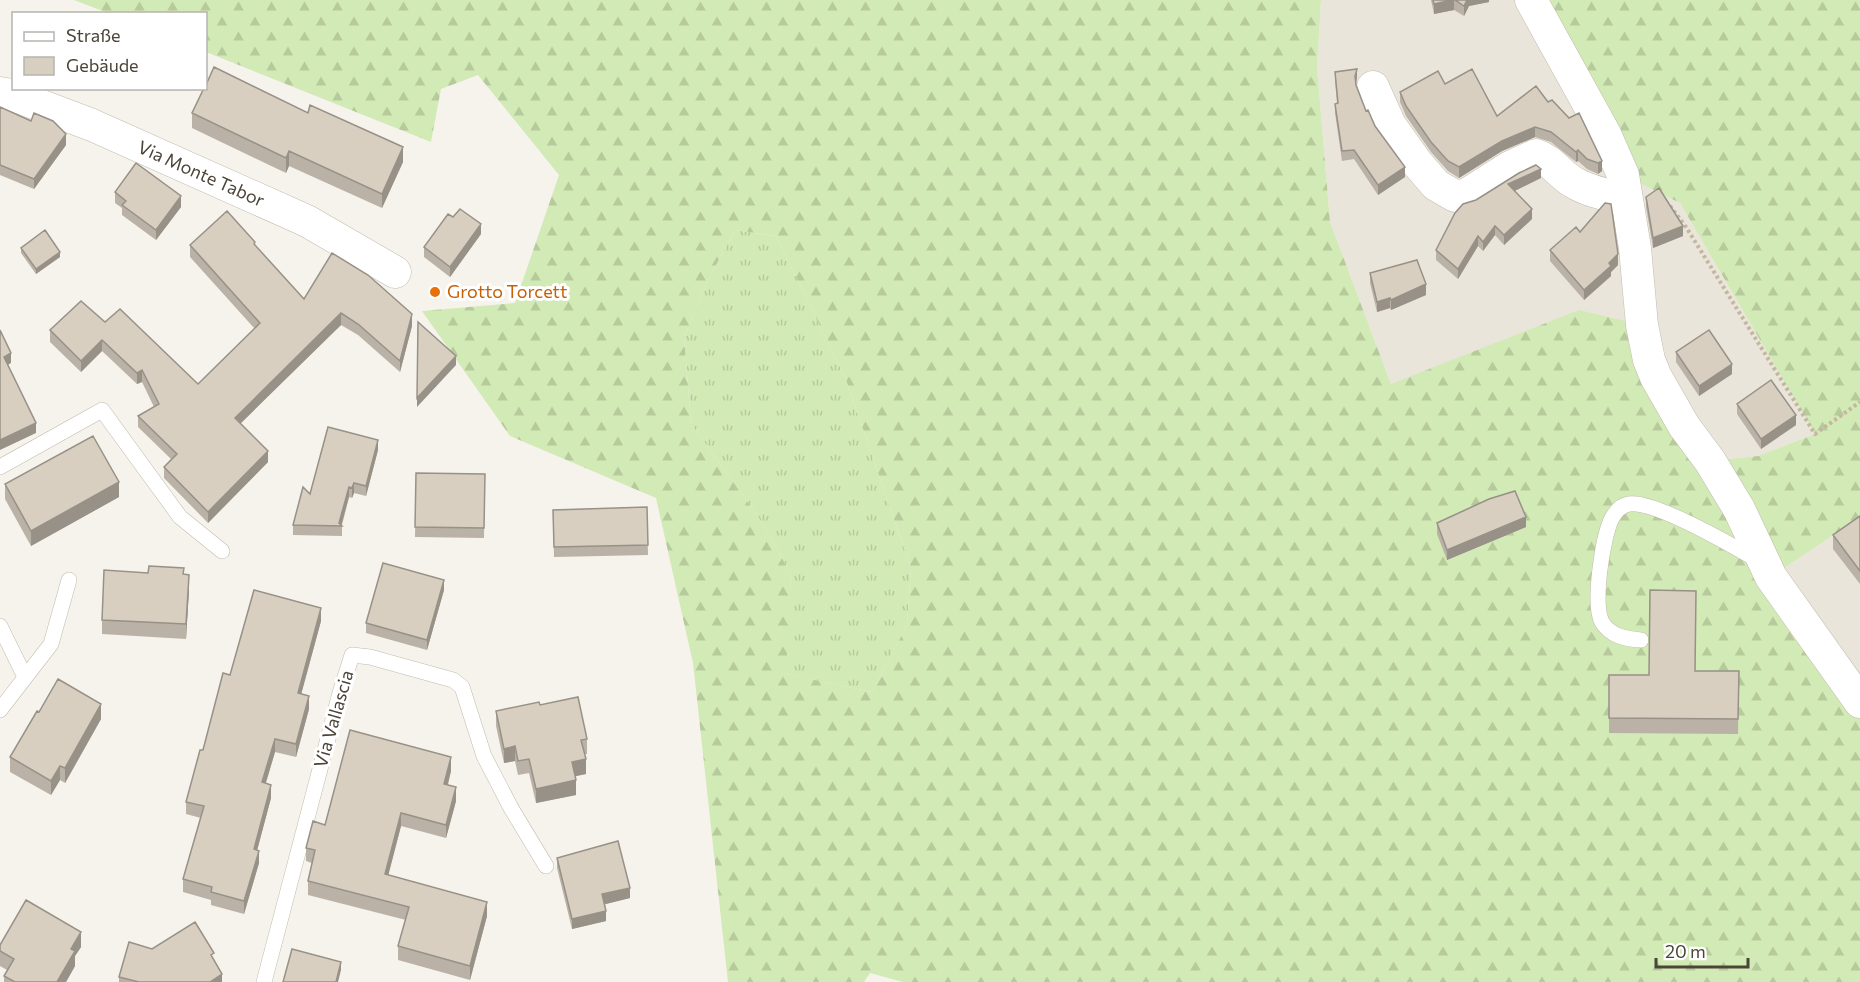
<svg xmlns="http://www.w3.org/2000/svg" width="1860" height="982" font-family="Commissioner,sans-serif">
	<style>
		.residential { fill: #eae5da }
		.grass { fill: url(#grass-tufts) }
		.forest { fill: url(#forest-firs); fill-rule: evenodd }
		.lines { fill: none; stroke-linecap: round; stroke-linejoin: round }
		.lane-casing { stroke: #c2bbae; stroke-width: 16 }
		.street-casing { stroke: #c2bbae; stroke-width: 33 }
		.path { stroke: #c4b79f; stroke-width: 4; stroke-dasharray: 3 3; stroke-linecap: butt }
		.lane { stroke: #fff; stroke-width: 15 }
		.street { stroke: #fff; stroke-width: 32 }
		.wall { fill: #bab2a6 }
		.shaded-wall { fill: #979187 }
		.building { fill: #d8cfc1; stroke: #979187; stroke-width: 1.5 }
		.food-dot { fill: #e8710a; stroke: #fff; stroke-width: 2 }
		.labels { text-anchor: middle; stroke-width: 6; stroke-linejoin: round; paint-order: stroke }
		.street-label { font-size: 18px; fill: #4b4439; stroke: #fff }
		.food-label { font-size: 18px; fill: #c56008; stroke: #fff; text-anchor: start }
	</style>
	<defs>
		<pattern id="grass-tufts" width="24" height="20" patternUnits="userSpaceOnUse" patternTransform="scale(1.5)"><rect width="24" height="20" fill="#d2eab5"/><path d="M3 7l-1-3M5 7V3M7 7l1-3M15 17l-1-3M17 17v-4M19 17l1-3" fill="none" stroke="#b6ca9c"/></pattern>
		<pattern id="forest-firs" width="22" height="20" patternUnits="userSpaceOnUse" patternTransform="scale(1.5)"><rect width="22" height="20" fill="#d2eab5"/><path d="M5 1l3.5 6h-7zM16 11l3.5 6h-7z" fill="#b6ca9c"/></pattern>
	</defs>
	<rect width="100%" height="100%" fill="#f6f3ec"/>
	<!-- residential -->
	<path class="residential" d="M1321,0H1539L1623,175L1680,203L1815,434L1758,456L1710,461L1413,376L1391,384L1330,222L1317,67Z
		M1860,517V702L1771,577Z"/>
	<!-- grass -->
	<path class="grass" d="M735,230L776,236L845,377L911,568L907,625L872,692L785,674L791,574L756,513L691,424L684,337L708,280Z"/>
	<!-- forest -->
	<path class="forest" d="M74,0H1321L1317,67L1330,222L1391,384L1579,310L1642,325L1710,461L1758,456L1815,434L1680,203L1623,175L1539,0H1860V517L1771,577L1860,702V982H903L870,973L864,982H728L693,663L656,498L510,436L422,311L515,303L559,175L478,75L441,89L431,142L206,52V14L108,13ZM735,230L776,236L845,377L911,568L907,625L872,692L786,674L791,574L756,513L691,424L684,337L708,280Z"/>
	<g class="lines">
		<!-- lane casing -->
		<g class="lane-casing">
			<path id="lane" d="M0,467L102,410L180,517L222,551
				M0,626L25,677
				M1641,640C1626,639 1610,636 1602,622C1592,605 1603,535 1612,518C1616,511 1622,505 1629,504C1654,500 1735,547 1759,561
				M0,710L51,644L69,580
				M264,982L340,693L352,655L370,657L453,680L462,687L484,756L511,808L546,866"/>
		</g>
		<!-- street casing -->
		<g class="street-casing">
			<path id="street" d="M1531,0L1605,134L1623,175L1635,248L1642,325L1649,360L1656,377L1684,426L1710,461L1739,509L1771,577L1860,702
				M1373,87L1390,125L1417,163L1436,185L1455,196L1466,195L1510,167L1536,155C1552,160 1559,174 1573,182C1589,192 1609,195 1627,200
				M0,93L13,95L92,125L307,221L395,272"/>
		</g>
		<!-- path -->
		<path class="path" d="M1670,206L1686,227L1815,434L1860,402"/>
		<!-- lane -->
		<use href="#lane" class="lane"/>
		<!-- street -->
		<use href="#street" class="street"/>
	</g>
	<!-- wall -->
	<path class="wall" d="M1431,0H1489V2L1469,6L1464,16L1454,10L1434,14Z
		M1335,72L1357,78L1356,83L1366,111L1405,177L1378,195L1354,159L1342,161L1335,113V104L1337,103L1335,81Z
		M1445,84L1497,116L1548,102L1569,118L1579,113L1602,171L1598,174L1587,169L1578,161L1576,162L1551,142L1535,137L1502,151L1459,178L1448,171L1431,152L1406,116L1400,102V92Z
		M0,107L31,121L66,145L34,189L0,175Z
		M192,113L403,162L382,208L289,166L286,173L192,128Z
		M1541,178L1515,191L1532,219L1504,245L1495,235L1483,251L1478,246L1458,279L1436,260V250L1476,200Z
		M115,192L181,207L156,240L122,215V208L115,203Z
		M1646,197L1683,236L1653,248L1646,207Z
		M1580,232L1618,265L1611,272V276L1584,300L1550,261V250Z
		M481,234L450,277L424,257V247Z
		M190,245L255,246L304,299L412,326L400,372L358,335L341,325L240,423L268,462L208,523L164,478V467L171,459L138,427V416L154,407L142,382L137,384L102,351L81,372L50,342V330L105,322L198,384L255,329L190,257Z
		M21,248L60,257L36,274L21,253Z
		M1370,273L1426,295L1391,310L1390,308L1377,312L1370,283Z
		M1676,352L1732,374L1699,396L1676,362Z
		M1737,404L1796,425L1761,449L1737,414Z
		M378,450L366,496L354,493L352,498L349,497L342,525V536L293,535V525L310,494Z
		M416,473L485,474L484,538L415,537Z
		M5,484L119,497L31,546L5,499Z
		M647,507L648,555L554,557L553,510Z
		M1860,516V584L1833,549V535Z
		M1437,523L1526,527L1447,560L1437,534Z
		M184,574L189,590L186,639L102,634V620Z
		M444,590L427,650L366,633V623Z
		M321,621L301,694L309,709L296,757L275,752L266,783L271,798L257,850L259,863L244,914L211,905V900L183,892V879L201,818L186,814V802L203,750L230,675Z
		M1695,671H1739L1738,734L1609,733V675H1649Z
		M540,705L587,739V754H585L586,774L575,776L576,795L536,803L529,773L518,775L515,761L504,763L496,726V711Z
		M39,712L101,719L65,783L60,780L51,795L10,772V757Z
		M451,771L448,785L456,801L446,838L401,826L388,875L487,916L470,980L398,960V946L406,920L308,895V881L312,863L306,861V848L325,825Z
		M557,858L630,898L605,904L606,921L572,929L557,868Z
		M0,945L81,947L75,956V966L66,982H4V976L7,970L0,966Z
		M152,949L214,960L222,982H119V977Z"/>
	<!-- shaded-wall -->
	<path class="shaded-wall" d="M1452,0H1454V10L1434,14V4Z
		M1467,0H1489V2L1469,6L1464,16V6Z
		M1357,69V78L1355,86V76Z
		M1535,127V137L1502,151L1459,178V167L1502,141Z
		M66,134V145L34,189V179Z
		M403,147V162L382,208V194Z
		M1578,150V161L1576,162V152Z
		M289,151V166L286,173V158Z
		M1602,161V171L1598,174V163Z
		M1405,167V177L1378,195V185Z
		M1541,169V178L1508,194V184Z
		M181,196V207L156,240V230Z
		M1532,209V219L1504,245V235Z
		M481,224V234L450,277V267Z
		M1495,226V235L1483,251V242Z
		M1683,226V236L1653,248V238Z
		M1478,236V246L1458,279V269Z
		M60,252V257L36,274V269Z
		M1618,254V265L1611,272V276L1584,300V290Z
		M1426,284V295L1391,310V300Z
		M1390,298V308L1377,312V302Z
		M341,313V325L235,429V418Z
		M412,314V326L400,372V361Z
		M102,340V351L81,372V361Z
		M11,353V363L4,367V357Z
		M456,356V365L417,407V398Z
		M1732,364V374L1699,396V386Z
		M142,370V382L137,384V373Z
		M1796,415V425L1761,449V439Z
		M36,423V433L0,450V440Z
		M378,440V450L366,496V486Z
		M268,451V462L208,523V512Z
		M119,482V497L31,546V531Z
		M354,483V493L352,498V488Z
		M349,487V497L341,526L339,523Z
		M1526,517V527L1447,560V550Z
		M189,575V590L186,639V624Z
		M444,580V590L427,650V640Z
		M321,608V621L298,706V693Z
		M309,696V709L296,757V744Z
		M101,704V719L65,783V768Z
		M275,739V752L262,795V782Z
		M515,746V761L504,763V749Z
		M451,757V771L444,798V784Z
		M586,759V774L572,777V762Z
		M60,766V780L51,795V781Z
		M576,780V795L536,803V789Z
		M271,785V798L254,862V849Z
		M456,787V801L446,838V825Z
		M401,813V826L385,888V874Z
		M259,851V863L244,914V901Z
		M630,888V898L602,905V894Z
		M487,902V916L470,980V966Z
		M606,911V921L572,929V919Z
		M81,932V947L75,956V966L66,982H57L71,949Z
		M341,962V970L338,982H336Z
		M222,974V982H210Z"/>
	<!-- building -->
	<path class="building" d="M1433,0H1452L1434,4Z
		M1455,0H1467L1464,6Z
		M214,67L308,113L310,105L403,147L382,194L289,151L286,158L192,113L204,88H206V85Z
		M1357,69L1355,76L1356,85L1366,111L1368,110L1375,126L1405,167L1378,185L1354,150L1342,151L1335,104L1338,103L1335,72Z
		M1472,69L1497,116L1536,86L1548,102L1552,100L1569,118L1579,113L1602,161L1598,163L1587,159L1578,150L1576,152L1551,132L1535,127L1502,141L1459,167L1448,161L1431,142L1406,106L1400,92L1438,71L1445,84Z
		M0,107L31,121L34,113L53,121L66,134L34,179L0,165Z
		M136,163L181,196L156,230L122,205L126,201L115,192Z
		M1536,165L1541,169L1508,184L1532,209L1504,235L1495,226L1483,242L1478,236L1458,269L1436,250L1455,213L1463,204L1476,200L1519,173Z
		M1659,188L1683,226L1653,238L1646,197Z
		M1605,203L1611,204L1618,254L1609,263L1611,266L1584,290L1550,250L1576,227L1580,232Z
		M460,209L481,224L450,267L424,247L448,214L453,217Z
		M227,211L255,242L254,244L304,299L332,253L368,275L412,314L400,361L358,324L341,313L235,418L268,451L208,512L164,467L177,454L138,416L159,404L142,370L137,373L102,340L81,361L50,330L81,301L105,322L120,309L198,384L260,323L190,245Z
		M45,230L60,252L36,269L21,248Z
		M1417,260L1426,284L1391,300L1390,298L1377,302L1370,273Z
		M418,322L456,356L417,398Z
		M0,330L11,353L4,357L36,423L0,440Z
		M1709,330L1732,364L1699,386L1676,352Z
		M1771,380L1796,415L1761,439L1737,404Z
		M328,427L378,440L366,486L354,483L352,488L349,487L339,523L342,526L293,525L303,487L310,494Z
		M93,436L119,482L31,531L5,484Z
		M416,473L485,474L484,528L415,527Z
		M1515,491L1526,517L1447,550L1437,523L1489,499Z
		M647,507L648,545L554,547L553,510Z
		M1860,516V571L1833,535Z
		M383,563L444,580L427,640L366,623Z
		M149,566L184,568L183,574L189,575L186,624L102,620L104,570L148,573Z
		M254,590L321,608L298,693L309,696L296,744L275,739L262,782L271,785L254,849L259,851L244,901L211,892L212,887L183,879L204,806L186,802L200,750H203L223,673L230,675Z
		M1650,590L1696,591L1695,671H1739L1738,719L1609,718V675H1649Z
		M58,679L101,704L65,768L60,766L51,781L10,757L37,711L39,712Z
		M578,697L587,739L581,740L586,759L572,762L576,780L536,789L529,759L518,761L515,746L504,749L496,711L539,702L540,705Z
		M350,730L451,757L444,784L456,787L446,825L401,813L385,874L487,902L470,966L398,946L409,907L308,881L315,850L306,848L313,821L325,825Z
		M618,841L630,888L602,894L606,911L572,919L557,858Z
		M26,900L81,932L71,949L75,951L57,982H15L4,976L14,959L0,951V945Z
		M195,922L214,953L211,955L222,974L210,982H139L119,977L129,942L152,949Z
		M292,949L341,962L336,982H283Z"/>
	<!-- markers -->
	<circle class="food-dot" cx="435" cy="292" r="6"/>
	<g class="labels">
		<!-- street labels -->
		<g class="street-label">
			<text transform="translate(201 174) rotate(24)" y="6">Via Monte Tabor</text>
			<text transform="translate(334 719) rotate(-74)" y="6">Via Vallascia</text>
		</g>
		<!-- food labels -->
		<g class="food-label">
			<text x="447" y="298">Grotto Torcett</text>
		</g>
	</g>
	<!-- legend -->
	<rect x="12" y="12" width="195" height="78" fill="#ffffff" stroke="#b7b4b0" stroke-width="1.5"/>
	<rect x="24" y="32" width="30" height="9" fill="#ffffff" stroke="#b7b4b0" stroke-width="1.5"/>
	<text x="66" y="42" font-size="18" fill="#4b4439">Straße</text>
	<rect x="24" y="57" width="30" height="18" fill="#d8cfc1" stroke="#b7b4b0" stroke-width="1.5"/>
	<text x="66" y="72" font-size="18" fill="#4b4439">Gebäude</text>
	<!-- scale -->
	<path d="M1656 958v9h92v-9" fill="none" stroke="#4b4439" stroke-width="3"/>
	<text x="1665" y="958" font-size="18" fill="#4b4439" stroke="#ffffff" stroke-width="4.5" paint-order="stroke">20 m</text>
</svg>
